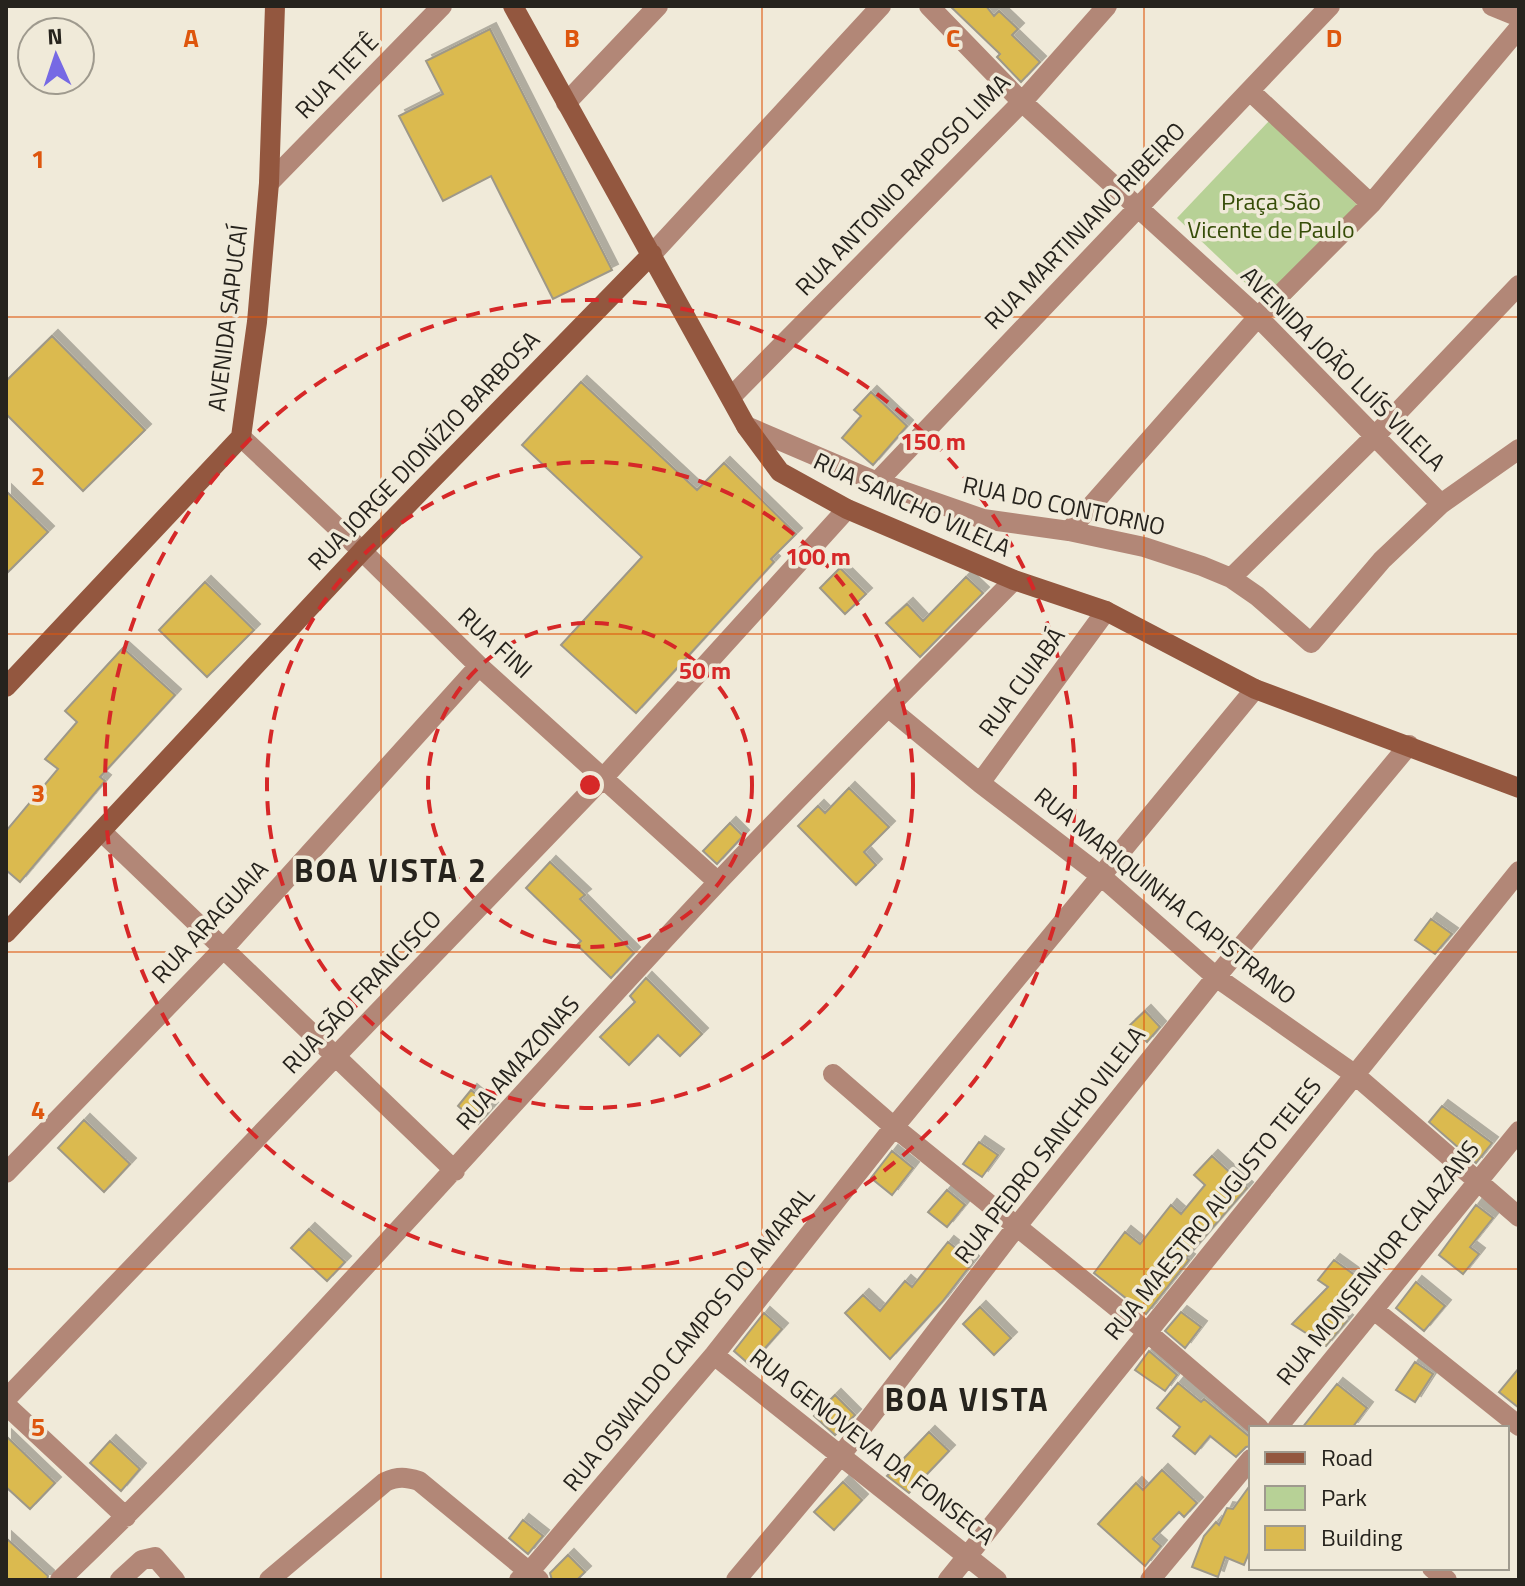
<svg xmlns="http://www.w3.org/2000/svg" width="1525" height="1586" font-family="'Titillium Web',sans-serif">
	<style>
		.green { fill: #b7d196 }
		.building { fill: #dbba50; stroke: #9e9888; stroke-width: 2; filter: url(#shadow) }
		.lines { fill: none; stroke-linecap: round; stroke-linejoin: round }
		.minor { stroke: #b28777; stroke-width: 20 }
		.secondary { stroke: #93573f; stroke-width: 20 }
		.grid { fill: none; stroke: #de560d; stroke-width: 2; stroke-opacity: 0.55 }
		.ring { fill: none; stroke: #d62828; stroke-width: 4; stroke-dasharray: 14 10 }
		.labels { text-anchor: middle; stroke-width: 7; stroke-linejoin: round; paint-order: stroke }
		.street-label { font-size: 24px; fill: #26231d; stroke: #f0ead9 }
		.park-label { font-size: 24px; fill: #364d08; stroke: #f0ead9 }
		.district-label { font-size: 32px; font-weight: bold; letter-spacing: 2px; fill: #26231d; stroke: #f0ead9 }
		.grid-label { font-size: 26px; text-anchor: middle; font-weight: bold; fill: #de560d; stroke: #f0ead9; stroke-width: 7; stroke-linejoin: round; paint-order: stroke }
		.centre { fill: #d62828; stroke: #f0ead9; stroke-width: 4 }
		.ring-label { font-size: 24px; text-anchor: middle; font-weight: bold; fill: #d62828; stroke: #f0ead9; stroke-width: 7; stroke-linejoin: round; paint-order: stroke }
	</style>
	<defs>
		<filter id="shadow"><feDropShadow dx="6" dy="-6" stdDeviation="0" flood-color="#0004"/></filter>
	</defs>
	<rect width="100%" height="100%" fill="#f0ead9"/>
	<!-- green -->
	<path class="green" d="M1269,121L1369,216L1277,313L1177,218Z"/>
	<!-- building -->
	<path class="building" d="M950,6H986L994,16L999,11L1018,29L1012,35L1040,62L1021,82L997,57L1000,54Z
		M490,29L612,270L553,299L491,176L443,201L399,116L443,94L426,61Z
		M52,336L145,430L83,491L6,414V381Z
		M581,382L697,490L724,463L796,534L771,559L774,562L636,713L561,645L642,557L522,445Z
		M871,392L907,426L873,465L842,438L861,416L854,410Z
		M6,491L48,532L6,574Z
		M840,568L866,594L845,614L820,588Z
		M966,577L983,593L920,657L886,623L907,604L923,621Z
		M205,582L254,630L207,677L159,630Z
		M123,648L175,695L100,777L105,781L20,882L6,870V831L58,769L45,759L77,722L65,711Z
		M849,788L889,827L864,852L876,865L856,885L798,826L818,806L825,813Z
		M730,823L743,836L717,864L703,851Z
		M550,862L585,895L580,899L634,953L611,978L577,945L581,941L526,888Z
		M1431,919L1452,934L1435,954L1415,940Z
		M646,978L702,1034L680,1056L658,1035L629,1065L600,1037L635,1002L630,996Z
		M1145,1011L1160,1027L1147,1042L1130,1025Z
		M471,1090L492,1108L478,1124L458,1106Z
		M1442,1106L1492,1143L1476,1163L1429,1122Z
		M84,1120L130,1164L104,1192L58,1148Z
		M979,1142L998,1155L982,1177L963,1164Z
		M892,1151L913,1168L892,1195L871,1178Z
		M1212,1156L1247,1188L1186,1258L1189,1260L1146,1314L1094,1273L1125,1232L1140,1244L1171,1205L1181,1214L1205,1185L1194,1175Z
		M947,1190L965,1205L947,1227L928,1212Z
		M1476,1205L1493,1218L1470,1247L1479,1254L1463,1274L1439,1255Z
		M309,1229L345,1262L327,1281L291,1248Z
		M948,1242L973,1262L942,1302L890,1359L845,1313L863,1295L880,1311L905,1281L912,1287Z
		M1334,1260L1367,1284L1342,1317L1347,1321L1326,1346L1292,1324L1328,1287L1318,1280Z
		M1416,1282L1445,1306L1424,1331L1396,1308Z
		M980,1307L1011,1338L994,1355L963,1324Z
		M1181,1312L1201,1327L1185,1348L1165,1331Z
		M764,1313L782,1329L750,1365L734,1351Z
		M1149,1351L1177,1375L1165,1391L1135,1370Z
		M1415,1362L1433,1374L1415,1402L1396,1390Z
		M1519,1368V1408L1499,1392Z
		M1178,1383L1201,1402L1204,1399L1251,1438V1446L1246,1447L1236,1457L1210,1436L1195,1454L1173,1436L1180,1427L1157,1408Z
		M1337,1384L1367,1408L1352,1428H1302Z
		M835,1395L855,1415L835,1435L814,1416Z
		M929,1432L949,1451L909,1493L887,1476Z
		M6,1436L55,1483L30,1509L6,1487Z
		M110,1441L140,1469L121,1491L90,1463Z
		M1162,1470L1197,1503L1184,1517L1179,1512L1153,1539L1161,1546L1145,1566L1098,1524L1136,1483L1143,1490Z
		M843,1482L862,1500L834,1530L814,1512Z
		M1251,1484V1548L1244,1565L1225,1557L1218,1577L1192,1567L1204,1536L1216,1522L1219,1525L1227,1508L1233,1509Z
		M523,1520L543,1536L528,1554L509,1538Z
		M6,1538L48,1576L47,1580H6Z
		M568,1555L585,1572L577,1580H552L550,1573Z"/>
	<g class="lines">
		<!-- minor -->
		<path class="minor" d="M929,6L1022,102L1258,317L1441,504
			M1492,6L1519,17
			M1251,92L1371,204
			M566,103L658,6
			M269,183L442,6
			M652,254L881,6
			M731,397L1022,102L1107,6
			M746,426L877,482L983,519L1069,531L1144,547L1202,566L1231,578L1257,596L1311,643L1382,560L1441,504L1519,449
			M241,437L362,551L479,666L718,882
			M877,482L1330,6
			M1069,531L1258,317L1371,204L1519,28
			M1231,578L1375,436L1519,285
			M889,708L980,783L1101,876L1216,977L1354,1074L1519,1217
			M980,783L1106,611
			M102,832L455,1171
			M833,1074L894,1127L1147,1332L1259,1428
			M6,1173L225,947L479,666
			M1374,1310L1519,1426
			M714,1355L997,1580
			M6,1399L604,777L847,509
			M6,1405L126,1517
			M1277,1428L1519,1131
			M1432,1568L1447,1580
			M60,1580C291,1359 499,1115 717,883C814,780 915,681 1014,580
			M120,1580L142,1560L155,1557L175,1580
			M269,1580L385,1482C398,1476 406,1477 419,1481L539,1580
			M519,1580L530,1571L714,1355L894,1127L1255,689
			M736,1580L841,1455L1017,1226L1216,977L1409,745
			M948,1580L1519,871
			M1150,1580L1251,1459"/>
		<!-- secondary -->
		<path class="secondary" d="M513,6L746,426L780,472L847,509L1014,580L1106,611L1255,689L1519,788
			M6,687L241,437L257,322L269,183L275,6
			M6,933L362,551L652,254"/>
	</g>
	<!-- grid -->
	<path class="grid" d="M381,6V1580M762,6V1580M1144,6V1580M6,317H1519M6,634H1519M6,952H1519M6,1269H1519"/>
	<!-- distance rings -->
	<g class="ring">
		<circle cx="590" cy="785" r="162"/>
		<circle cx="590" cy="785" r="323"/>
		<circle cx="590" cy="785" r="485"/>
	</g>
	<g class="labels">
		<!-- street labels -->
		<g class="street-label">
			<text transform="translate(337 76) rotate(-46)" y="8">RUA TIETÊ</text>
			<text transform="translate(903 185) rotate(-46)" y="8">RUA ANTONIO RAPOSO LIMA</text>
			<text transform="translate(1085 226) rotate(-46)" y="8">RUA MARTINIANO RIBEIRO</text>
			<text transform="translate(228 318) rotate(-83)" y="8">AVENIDA SAPUCAÍ</text>
			<text transform="translate(1343 369) rotate(45)" y="8">AVENIDA JOÃO LUÍS VILELA</text>
			<text transform="translate(424 451) rotate(-46)" y="8">RUA JORGE DIONÍZIO BARBOSA</text>
			<text transform="translate(912 505) rotate(25)" y="8">RUA SANCHO VILELA</text>
			<text transform="translate(1064 506) rotate(12)" y="8">RUA DO CONTORNO</text>
			<text transform="translate(495 643) rotate(43)" y="8">RUA FINI</text>
			<text transform="translate(1022 682) rotate(-54)" y="8">RUA CUIABÁ</text>
			<text transform="translate(1165 896) rotate(39)" y="8">RUA MARIQUINHA CAPISTRANO</text>
			<text transform="translate(210 922) rotate(-47)" y="8">RUA ARAGUAIA</text>
			<text transform="translate(362 992) rotate(-46)" y="8">RUA SÃO FRANCISCO</text>
			<text transform="translate(518 1063) rotate(-48)" y="8">RUA AMAZONAS</text>
			<text transform="translate(1050 1145) rotate(-52)" y="8">RUA PEDRO SANCHO VILELA</text>
			<text transform="translate(1213 1209) rotate(-51)" y="8">RUA MAESTRO AUGUSTO TELES</text>
			<text transform="translate(1378 1263) rotate(-51)" y="8">RUA MONSENHOR CALAZANS</text>
			<text transform="translate(689 1339) rotate(-51)" y="8">RUA OSWALDO CAMPOS DO AMARAL</text>
			<text transform="translate(872 1447) rotate(38)" y="8">RUA GENOVEVA DA FONSECA</text>
		</g>
		<!-- park labels -->
		<g class="park-label">
			<text x="1271" y="210">Praça São<tspan x="1271" dy="28">Vicente de Paulo</tspan></text>
		</g>
		<!-- district labels -->
		<g class="district-label">
			<text x="391" y="882">BOA VISTA 2</text>
			<text x="967" y="1411">BOA VISTA</text>
		</g>
	</g>
	<g class="grid-label">
		<text x="191" y="47">A</text>
		<text x="572" y="47">B</text>
		<text x="953" y="47">C</text>
		<text x="1334" y="47">D</text>
		<text x="38" y="168">1</text>
		<text x="38" y="485">2</text>
		<text x="38" y="802">3</text>
		<text x="38" y="1119">4</text>
		<text x="38" y="1436">5</text>
	</g>
	<circle cx="590" cy="785" r="12" class="centre"/>
	<g class="ring-label">
		<text x="933" y="450">150 m</text>
		<text x="818" y="565">100 m</text>
		<text x="705" y="679">50 m</text>
	</g>
	<!-- border -->
	<rect width="1525" height="1586" fill="none" stroke="#26231d" stroke-width="16"/>
	<!-- legend -->
	<rect x="1249" y="1426" width="260" height="144" fill="#f0ead9" stroke="#9f9a8e" stroke-width="2"/>
	<rect x="1265" y="1452" width="40" height="12" fill="#93573f" stroke="#9f9a8e" stroke-width="2"/>
	<text x="1321" y="1466" font-size="24" fill="#26231d">Road</text>
	<rect x="1265" y="1486" width="40" height="24" fill="#b7d196" stroke="#9f9a8e" stroke-width="2"/>
	<text x="1321" y="1506" font-size="24" fill="#26231d">Park</text>
	<rect x="1265" y="1526" width="40" height="24" fill="#dbba50" stroke="#9f9a8e" stroke-width="2"/>
	<text x="1321" y="1546" font-size="24" fill="#26231d">Building</text>
	<!-- north arrow -->
	<g transform="translate(56 56) rotate(357)"><circle r="38" fill="#f0ead9" stroke="#9f9a8e" stroke-width="2"/>
	<path d="M0-6L14 30L0 20L-14 30Z" fill="#7669e4"/>
	<text y="-12" font-size="22" font-weight="bold" text-anchor="middle" fill="#26231d">N</text>
	</g>
</svg>
